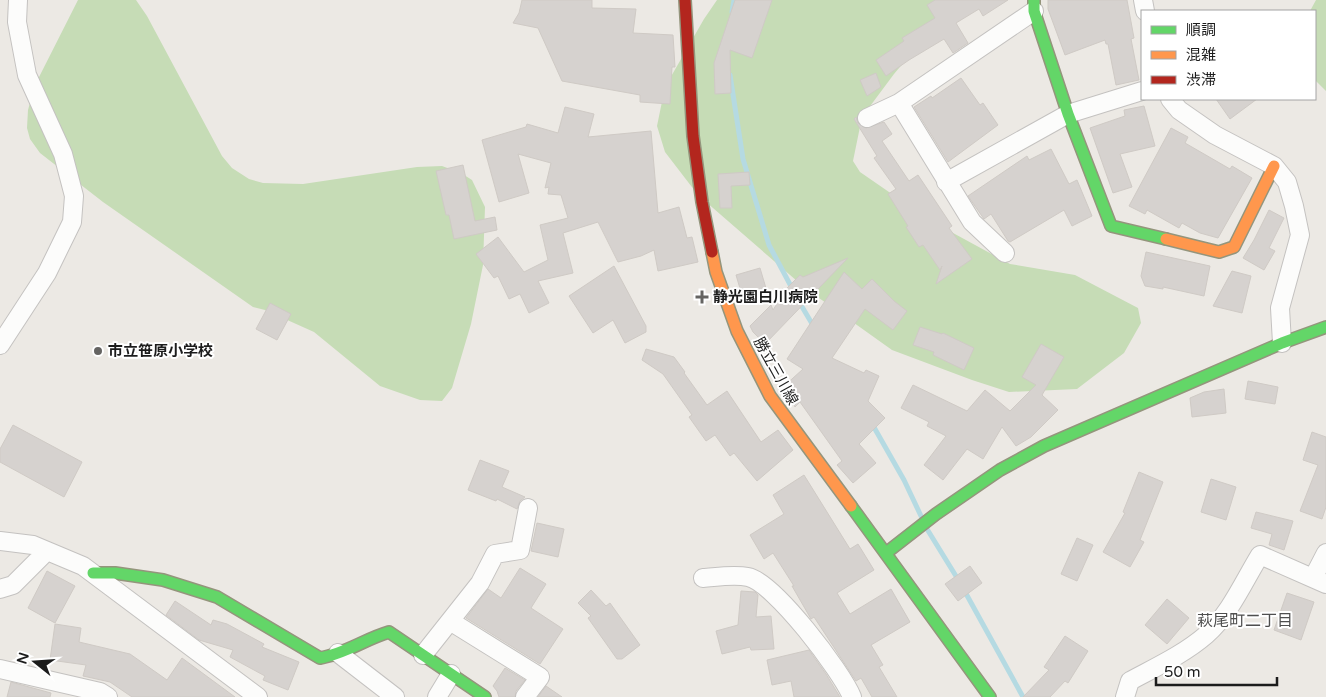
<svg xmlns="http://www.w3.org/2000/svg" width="1326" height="697" font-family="'Varela Round','Noto Sans JP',sans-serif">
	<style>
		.forest { fill: #c6dcb6 }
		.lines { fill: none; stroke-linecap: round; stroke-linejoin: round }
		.stream { stroke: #b5dae2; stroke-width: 5 }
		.building { fill: #d6d2cf; stroke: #cfcac5 }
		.street-casing { stroke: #c4c2c0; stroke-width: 20 }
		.fast-casing { stroke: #94957c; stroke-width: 14 }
		.slow-casing { stroke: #94957c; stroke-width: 14 }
		.jam-casing { stroke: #94957c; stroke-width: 14 }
		.street { stroke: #fcfcfb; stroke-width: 18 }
		.fast { stroke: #63d668; stroke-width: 11 }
		.slow { stroke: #ff974d; stroke-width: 11 }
		.jam { stroke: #b3261e; stroke-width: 11 }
		.poi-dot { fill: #656462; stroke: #fff; stroke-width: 2 }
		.labels { text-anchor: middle; stroke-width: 4; stroke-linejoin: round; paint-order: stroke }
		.poi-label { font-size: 15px; font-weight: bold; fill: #1c1c1c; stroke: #fff; text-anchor: start }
		.street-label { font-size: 15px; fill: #1c1c1c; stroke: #fff }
		.neighbourhood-label { font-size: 16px; fill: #4f4f4f; stroke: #fff }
	</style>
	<rect width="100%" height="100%" fill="#ece9e4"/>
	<!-- forest -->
	<path class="forest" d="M78,0H136L147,16L222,156L232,168L249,179L263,183L303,184L417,167L442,166L461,173L472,180L485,207L483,265L471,324L452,388L442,401L420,400L380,386L314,332L265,310L253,307L103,202L40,153L30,139L27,128L28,110L35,85Z
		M717,0H956L894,74L862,117L853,161L860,172L931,221L1010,264L1075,275L1138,308L1141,323L1124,353L1077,389L1009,392L972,380L892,350L805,288L698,195L665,152L657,126L665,87L704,19Z
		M1316,0H1326V91L1315,80V11H1310Z"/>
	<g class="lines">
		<!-- stream -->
		<path class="stream" d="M732,12L734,0
			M730,75L743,159L769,245L793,290
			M798,300L814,327
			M871,422L904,480L921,516
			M927,529L959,581
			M964,590L1023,697"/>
	</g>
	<!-- building -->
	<path class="building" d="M522,0H592V8L636,9L633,33L673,35L675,67H672L670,104L640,102V95L562,81L538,28L513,23L519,13Z
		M735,0H772L752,58L730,50L731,93L715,94L714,63Z
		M935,0H1008L983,16L979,9L956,23L968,43L953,53L944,39L909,60L886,76L876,60L904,41L902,38L935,18L927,5Z
		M1048,0H1127L1134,38L1131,39L1139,80L1116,85L1108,44H1106L1105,40L1065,55L1048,9Z
		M876,73L881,87L867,96L860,80Z
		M961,78L980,105L983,103L998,125L948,162L914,107L931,96L932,98Z
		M1216,99H1257L1230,119Z
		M1144,106L1155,146L1120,154L1132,187L1113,193L1090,128L1125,116L1124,110Z
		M565,107L594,114L588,137L651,131L658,213L679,207L687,238L692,237L698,262L658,271L654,250L641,256L618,262L598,222L563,233L573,273L538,281L549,303L529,313L520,294L509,299L498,276L494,278L476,254L498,237L524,272L548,260L540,225L568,218L561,195L548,194L549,187L545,188L551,163L518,154L529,193L499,202L482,140L526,127L527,124L558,133Z
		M856,117L858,123L866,128L884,122L892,134L882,141L909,181L918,175L952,226L949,228L972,259L936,284L942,266L940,270L923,245L919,247L906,227L908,226L888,194L896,189L874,158L877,156L854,119Z
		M1171,128L1188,137L1185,143L1230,169L1232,166L1252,178L1218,238L1200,233L1182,223L1179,228L1147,210L1145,214L1129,206Z
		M1051,149L1069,184L1077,180L1092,216L1072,226L1064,210L1010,242L1008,241L991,214L984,219L968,196L1027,156L1029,160Z
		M463,165L475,221L495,217L497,230L454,239L449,215H446L436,171Z
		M749,172L750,185L731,186L732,208H720L718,174Z
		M1269,210L1284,218L1269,248L1275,251L1264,270L1243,258L1254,240Z
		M1146,252L1210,266L1204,296L1163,287V289L1145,286L1141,276Z
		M848,258L765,344L753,332L750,326L771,305L773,310L787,288L800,275L803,277Z
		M614,266L646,326V332L625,343L613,320L593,333L569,296Z
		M760,268L768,295L744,302L736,275Z
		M1232,271L1251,276L1242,313L1213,306Z
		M844,272L862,289L872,279L894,301L907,311L893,330L865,309L832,358L864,373L866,370L879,376L868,401L885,418L859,444L876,463L853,483L837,465L842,461L800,402L795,407L782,388L803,369L787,359Z
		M270,303L291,314L277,340L256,329Z
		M920,327L942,334L943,333L974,348L964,370L933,355L934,352L913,345Z
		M1041,344L1064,357L1042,395L1058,410L1031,437L1016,446L1002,427L983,459L967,449L943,480L924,465L946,436L927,426L929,422L901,408L913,385L967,411L985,390L1010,411L1036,385L1022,377Z
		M646,349L674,357L685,372L684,373L707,405L727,391L761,442L778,430L793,450L757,481L734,453L730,456L715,435L706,441L689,417L692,415L663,374L642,360Z
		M1248,381L1278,387L1275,404L1245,399Z
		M1224,389L1226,413L1192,417L1190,398L1204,392Z
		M13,425L82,462L64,497L0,462V449Z
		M1312,432L1326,437V507L1322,519L1300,511L1318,465L1303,460Z
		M480,460L509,471L502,487L525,497L520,501L517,509L497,499L496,501L468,490Z
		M1139,472L1163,482L1140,540L1144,542L1130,567L1103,552L1125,513L1123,512Z
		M804,475L850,549L858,544L874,570L837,593L850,614L891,589L910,622L871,645L883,665L879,667L897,697H872L861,678L856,681L814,617L811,619L792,586H794L773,553L764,559L750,535L784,514L773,495Z
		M1211,479L1236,487L1226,520L1201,512Z
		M1256,512L1293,521L1284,550L1269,545L1272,534L1251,528Z
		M537,523L564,529L558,557L531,551Z
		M1077,538L1093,545L1077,581L1061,574Z
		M970,566L982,583L958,601L945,584Z
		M520,568L546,584L531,608L563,629L540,664L466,618L488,589L501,598Z
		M47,571L75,586L55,623L28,608Z
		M591,590L606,606L610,603L640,645L622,659H617L588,618L591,616L578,603Z
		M741,591L755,592L758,595L756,617L771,616L774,649L751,650L750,647L722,654L716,631L738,625Z
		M1287,593L1314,602L1301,640L1274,630Z
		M1167,599L1189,618L1167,644L1145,625Z
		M175,601L211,625L213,620L227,624L264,644L262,647L299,662L288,690L263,680L265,676L230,657L233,650L199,640L166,615Z
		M55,624L81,628L79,642L130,654L167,680L182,658L235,697H132L110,682L83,676L86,665L50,660Z
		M1065,636L1088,651L1068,683L1065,681L1050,697H1023L1049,670L1044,667Z
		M809,650L826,674L840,697H794L791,681L772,685L767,660Z
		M505,668L525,680L516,691L515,697H499L497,691L493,686Z
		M11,682L51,693L50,697H7Z
		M546,686L562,697H538Z"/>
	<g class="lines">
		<!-- street casing -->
		<g class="street-casing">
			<path id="street" d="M1143,0L1145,11
				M1170,99L1179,110L1215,135L1274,166L1287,182L1294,206L1300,235L1280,308L1282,343
				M899,103L972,222L1005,253
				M867,118L899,103L1034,11
				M946,182L1068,114L1142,91
				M0,345L47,273L72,222L74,196L63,154L27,75L17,22L18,0
				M0,541L33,545L83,566L258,697
				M703,578C717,577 734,574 748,577C774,582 842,672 852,697
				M1313,578L1326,553
				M0,589L13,585L47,551
				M450,621L540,677L525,697
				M338,653L395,697
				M423,655L480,583L495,554L520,550L528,508
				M0,669L100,692L108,697
				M437,697L451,674
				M1125,697L1130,681C1156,667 1184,654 1206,635C1230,614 1244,581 1260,555L1326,584"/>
		</g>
		<!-- fast casing -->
		<g class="fast-casing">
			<path id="fast" d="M1034,0V11L1068,114L1111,226L1166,239
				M851,506L990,697
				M886,553L936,514L1000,470L1044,446L1282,343L1326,327
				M93,573H115L163,580L217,597L320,658C345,654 365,639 389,632L485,697"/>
		</g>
		<!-- slow casing -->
		<g class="slow-casing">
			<path id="slow" d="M1166,239L1219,252L1234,247L1274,166
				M712,252L716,272L737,331L770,396L851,506"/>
		</g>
		<!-- jam casing -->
		<g class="jam-casing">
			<path id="jam" d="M685,0L693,136L702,202L712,252"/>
		</g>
		<!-- street -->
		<use href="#street" class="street"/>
		<!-- fast -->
		<use href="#fast" class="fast"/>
		<!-- slow -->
		<use href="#slow" class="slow"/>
		<!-- jam -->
		<use href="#jam" class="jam"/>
	</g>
	<!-- markers -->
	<g class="poi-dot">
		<path d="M699.5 289.5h5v5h5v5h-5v5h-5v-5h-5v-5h5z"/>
		<circle cx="98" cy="351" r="5"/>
	</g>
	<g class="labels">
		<!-- poi labels -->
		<g class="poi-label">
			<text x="713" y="302">静光園白川病院</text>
			<text x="108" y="356">市立笹原小学校</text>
		</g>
		<!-- street labels -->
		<g class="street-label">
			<text transform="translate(776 371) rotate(61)" y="5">勝立三川線</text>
		</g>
		<!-- neighbourhood labels -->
		<g class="neighbourhood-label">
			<text x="1245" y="626">萩尾町二丁目</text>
		</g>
	</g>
	<!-- legend -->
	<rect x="1141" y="10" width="175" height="90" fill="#ffffff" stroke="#a4a4a4"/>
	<rect x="1151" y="26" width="25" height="8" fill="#63d668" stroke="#a4a4a4"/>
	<text x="1186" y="35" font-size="15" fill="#1c1c1c">順調</text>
	<rect x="1151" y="51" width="25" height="8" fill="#ff974d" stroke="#a4a4a4"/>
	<text x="1186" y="60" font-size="15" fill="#1c1c1c">混雑</text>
	<rect x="1151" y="76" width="25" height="8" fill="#b3261e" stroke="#a4a4a4"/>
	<text x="1186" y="85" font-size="15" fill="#1c1c1c">渋滞</text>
	<!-- north arrow -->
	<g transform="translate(35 662) rotate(287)" stroke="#ffffff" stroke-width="4" paint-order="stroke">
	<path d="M0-4L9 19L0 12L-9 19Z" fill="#1c1c1c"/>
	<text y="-8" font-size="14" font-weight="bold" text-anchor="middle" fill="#1c1c1c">N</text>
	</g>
	<!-- scale -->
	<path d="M1156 677v8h121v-8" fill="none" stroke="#1c1c1c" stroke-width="2.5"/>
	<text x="1164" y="677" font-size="15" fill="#1c1c1c" stroke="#ffffff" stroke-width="4" paint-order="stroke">50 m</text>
</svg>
